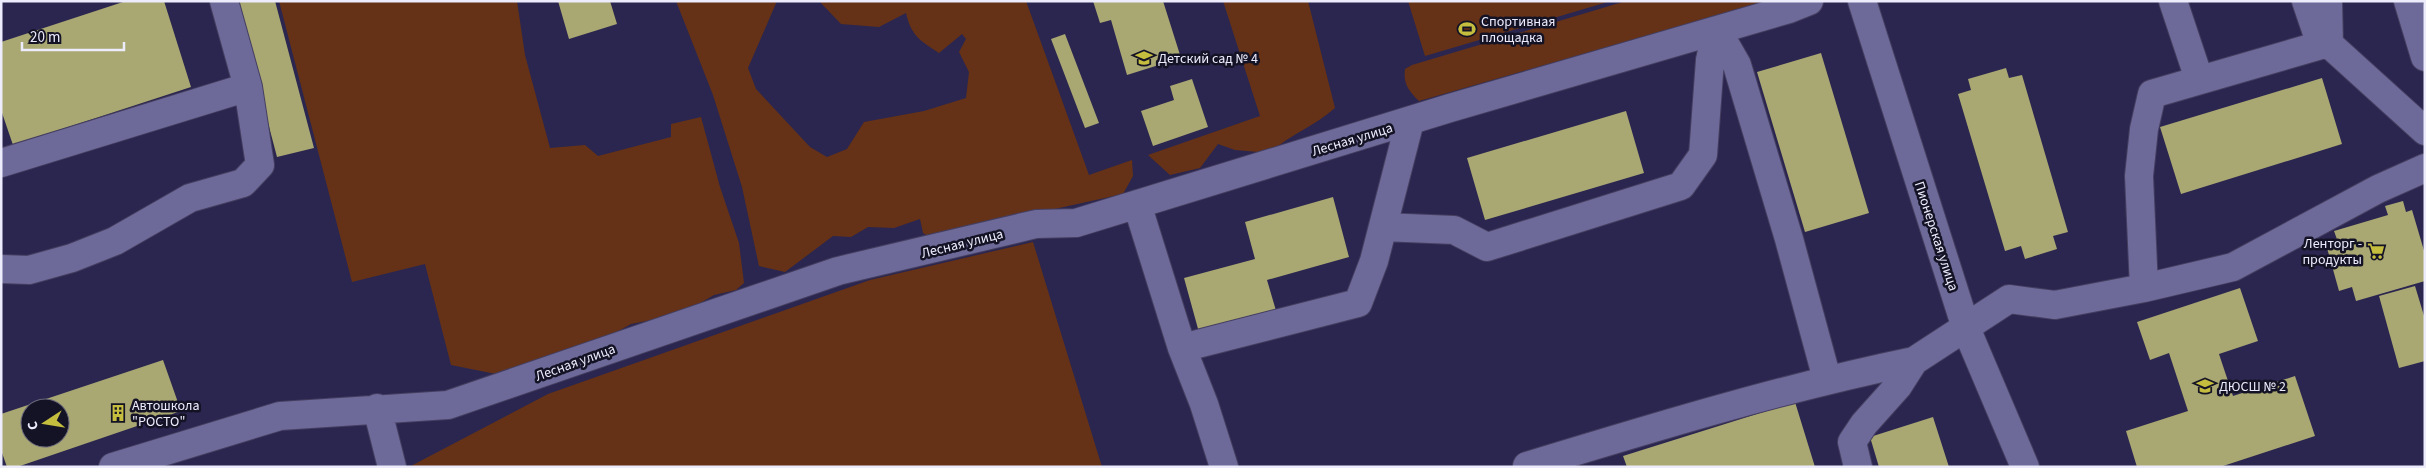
<svg xmlns="http://www.w3.org/2000/svg" width="2426" height="468" font-family="'Source Sans 3',sans-serif">
	<style>
		.green { fill: #653217 }
		.building { fill: #a9a772; fill-rule: evenodd }
		.lines { fill: none; stroke-linecap: round; stroke-linejoin: round }
		.minor-casing { stroke: #443e60; stroke-width: 30 }
		.minor { stroke: #6d6a99; stroke-width: 28 }
		.labels { text-anchor: middle; stroke-width: 5; stroke-linejoin: round; paint-order: stroke }
		.poi-label { font-size: 14px; fill: #ececfd; stroke: #141225; text-anchor: start }
		.street-label { font-size: 14px; fill: #ececfd; stroke: #141225 }
	</style>
	<rect width="100%" height="100%" fill="#2b264f"/>
	<!-- green -->
	<path class="green" d="M279,1H517L525,55L550,148L585,145L598,156L671,137V124L701,117L720,187L739,243L744,283L736,290L714,295L681,314L631,324L606,338L506,376L451,365L425,264L352,282Z
		M676,1H777L748,68L756,89L810,147L827,157L847,149L864,122L924,111L966,98L969,72L959,52L966,39L962,34L939,53C921,41 911,36 906,13L879,27L841,24L819,1H1026L1089,175L1132,160L1133,176L1123,194L1000,221L934,240L923,233L920,219L894,228L868,227L851,237L833,236L785,272L759,266L742,187L713,95Z
		M1223,1H1308L1335,108C1315,126 1290,134 1270,153L1235,150L1218,144L1200,168L1170,175L1148,155L1260,116Z
		M1408,1H1611L1425,56Z
		M1626,1H1768L1419,101C1409,91 1403,84 1405,69L1412,65Z
		M1033,242L1102,467H409L548,394L870,280Z"/>
	<!-- building -->
	<path class="building" d="M126,1H164L191,87L13,145L1,110V42Z
		M236,1H275L314,148L277,157Z
		M558,1H610L617,24L569,39Z
		M1093,1H1163L1181,58L1127,75L1111,20L1100,23Z
		M1065,34L1099,123L1085,128L1051,39Z
		M1821,53L1869,213L1805,232L1757,72Z
		M2006,68L2009,78L2022,75L2068,232L2053,236L2057,249L2025,259L2021,246L2005,251L1958,94L1971,90L1968,79Z
		M2322,78L2342,144L2181,194L2160,127Z
		M1192,79L1208,127L1153,146L1141,111L1174,100L1170,86Z
		M1626,111L1644,173L1485,220L1467,158Z
		M1333,197L1349,257L1267,280L1277,314L1200,336L1184,278L1255,259L1245,222Z
		M2403,201L2406,212L2412,210L2425,254V281L2356,301L2352,287L2339,291L2327,248L2339,245L2334,231L2388,215L2385,206Z
		M2415,286L2425,319V361L2399,368L2379,296Z
		M2240,288L2258,341L2219,354L2233,396L2295,376L2315,436L2220,467H2137L2126,431L2188,411L2169,353L2150,360L2137,322Z
		M163,360L181,411L17,467H7L1,450V414ZM30,408H60V438H30Z
		M1795,402L1815,467H1627L1623,456Z
		M1933,417L1949,467H1879L1870,437Z"/>
	<g class="lines">
		<!-- minor casing -->
		<g class="minor-casing">
			<path id="minor" d="M1862,1L1966,328L2025,467
				M2173,1L2199,79
				M2306,1L2321,45L2329,44L2425,131
				M2328,1L2329,44
				M2408,1L2425,57
				M1,163L248,87
				M1137,204L1182,348L1204,404L1224,467
				M1383,227L1454,230L1487,247L1681,186L1703,155L1710,60L1717,30L1737,65L1789,239L1827,379
				M1,269L29,270L72,258L115,241L190,198L243,183L260,165L248,87L224,1
				M2144,288L2139,176L2144,129L2152,94L2321,45
				M1182,348L1358,303L1374,261L1410,121
				M1914,361L2009,299L2055,305L2144,288L2233,267L2378,189L2425,168
				M377,408L392,467
				M1527,466C1655,427 1783,388 1914,361L1898,386L1864,424L1852,442L1858,467
				M113,467L280,416L448,405L838,271L1036,224L1076,223L1450,108L1789,9L1809,1"/>
		</g>
		<!-- minor -->
		<use href="#minor" class="minor"/>
	</g>
	<!-- icons -->
	<defs>
		<g id="stadium-bare" transform="scale(1.35)"><path d="M0-5a6.5 5 0 1 0 0 10a6.5 5 0 1 0 0-10ZM-3.5-1.8h7v3.6h-7Z" fill="#c4bd3e" stroke="#141225" stroke-width="2.5" paint-order="stroke"/></g>
		<g id="school-bare" transform="scale(1.35)"><path d="M0-5L7-2L0 1L-7-2ZM-4 1L0 2.5L4 1V4Q0 6-4 4Z" fill="#c4bd3e" stroke="#141225" stroke-width="2.5" paint-order="stroke"/></g>
		<g id="supermarket-bare" transform="scale(1.35)"><path d="M-6-5.5h2.5l.6 2H6L4.5 2H-2.5L-4.4-4H-6ZM-1.5 3.2a1.3 1.3 0 1 0 .1 0ZM3 3.2a1.3 1.3 0 1 0 .1 0Z" fill="#c4bd3e" stroke="#141225" stroke-width="2.5" paint-order="stroke"/></g>
		<g id="building-bare" transform="scale(1.35)"><path d="M-4-6H4V6H1V3H-1V6H-4ZM-2.5-4.3h1.7v1.8h-1.7ZM.8-4.3h1.7v1.8H.8ZM-2.5-1h1.7V.8h-1.7ZM.8-1h1.7V.8H.8Z" fill="#c4bd3e" stroke="#141225" stroke-width="2.5" paint-order="stroke"/></g>
	</defs>
	<g fill-rule="evenodd">
		<use href="#stadium-bare" x="1467" y="29"/>
		<use href="#school-bare" x="1144" y="58"/>
		<use href="#supermarket-bare" x="2376" y="251"/>
		<use href="#school-bare" x="2205" y="386"/>
		<use href="#building-bare" x="118" y="413"/>
	</g>
	<g class="labels">
		<!-- poi labels -->
		<g class="poi-label">
			<text x="1481" y="26">Спортивная<tspan x="1481" dy="16">площадка</tspan></text>
			<text x="1158" y="63">Детский сад № 4</text>
			<text x="2362" y="248" text-anchor="end">Ленторг -<tspan x="2362" dy="16">продукты</tspan></text>
			<text x="2219" y="391">ДЮСШ № 2</text>
			<text x="132" y="410">Автошкола<tspan x="132" dy="16">"РОСТО"</tspan></text>
		</g>
		<!-- street labels -->
		<g class="street-label">
			<text transform="translate(1352 139) rotate(-17)" y="5">Лесная улица</text>
			<text transform="translate(1937 236) rotate(72)" y="5">Пионерская улица</text>
			<text transform="translate(962 243) rotate(-14)" y="5">Лесная улица</text>
			<text transform="translate(575 362) rotate(-20)" y="5">Лесная улица</text>
		</g>
	</g>
	<!-- border -->
	<rect width="2426" height="468" fill="none" stroke="#ececfd" stroke-width="5"/>
	<!-- north arrow -->
	<g transform="translate(45 423) rotate(258)"><circle r="24" fill="#141225" stroke="#6a697b"/>
	<path d="M0-4L9 19L0 12L-9 19Z" fill="#c4bd3e"/>
	<text y="-8" font-size="14" font-weight="bold" text-anchor="middle" fill="#ececfd">С</text>
	</g>
	<!-- scale -->
	<path d="M22 42v8h102v-8" fill="none" stroke="#ececfd" stroke-width="2.5"/>
	<text x="30" y="42" font-size="15" fill="#ececfd" stroke="#141225" stroke-width="4" paint-order="stroke">20 m</text>
</svg>
